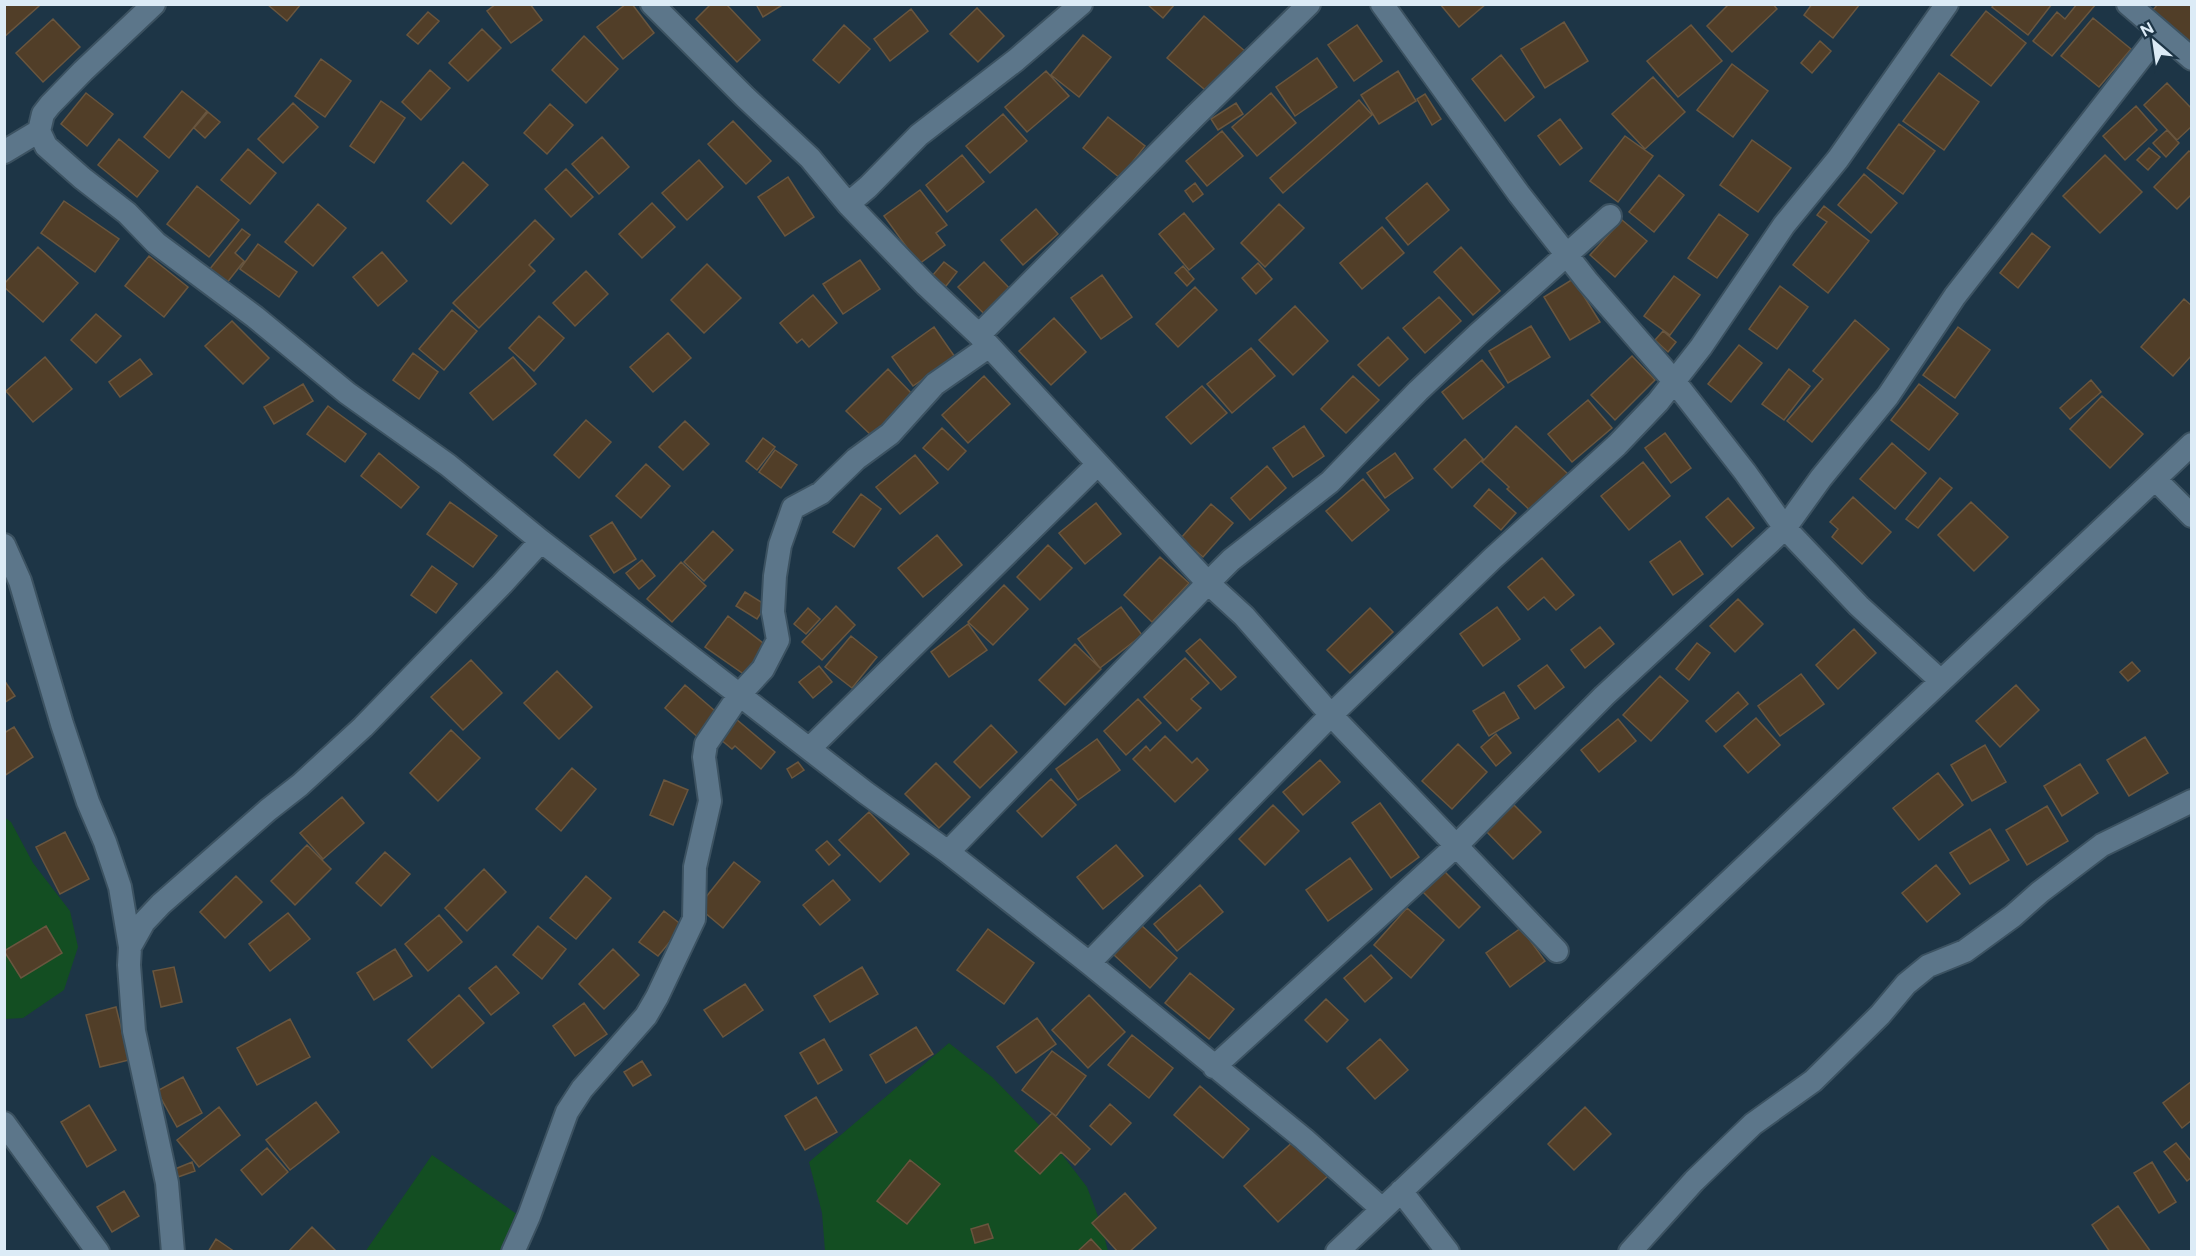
<svg xmlns="http://www.w3.org/2000/svg" width="2196" height="1256" font-family="Figtree,sans-serif">
	<style>
		.green { fill: #134e22 }
		.building { fill: #513e28; stroke: #69563f; stroke-width: 1.5 }
		.lines { fill: none; stroke-linecap: round; stroke-linejoin: round }
		.minor-casing { stroke: #3c5261; stroke-width: 26 }
		.minor { stroke: #5c768a; stroke-width: 22 }
	</style>
	<rect width="100%" height="100%" fill="#1d3546"/>
	<!-- green -->
	<path class="green" d="M4,817L11,822L33,863L70,911L78,947L64,990L23,1018L5,1019Z
		M949,1043L992,1077L1041,1127L1087,1187L1101,1224L1108,1251H825L822,1213L809,1162Z
		M432,1155L534,1226L516,1251L365,1252Z"/>
	<!-- building -->
	<path class="building" d="M4,4H38L39,6L4,37Z
		M267,4H301L287,21Z
		M496,4H530L542,20L511,43L487,11Z
		M626,4H632L654,33L623,59L597,27Z
		M711,4H726L760,40L737,62L696,19Z
		M756,4H784L763,17Z
		M1147,4H1175L1163,18Z
		M1440,4H1486L1459,27Z
		M1729,4H1773L1777,9L1732,52L1707,26Z
		M1812,4H1860L1833,38L1804,15Z
		M1994,4H2052L2028,35L1992,7Z
		M2077,4H2096L2052,56L2033,41L2057,12L2065,19Z
		M2158,4H2192V46L2153,10Z
		M977,8L1004,36L978,62L950,34Z
		M911,9L928,31L890,61L874,39Z
		M1986,11L2026,43L1991,86L1951,55Z
		M428,12L439,21L418,44L407,35Z
		M1204,16L1246,52L1210,94L1167,58Z
		M2093,18L2131,49L2099,87L2061,56Z
		M53,19L80,47L43,82L16,53Z
		M1564,22L1588,61L1545,88L1521,49Z
		M844,25L870,49L839,83L813,60Z
		M1357,25L1382,61L1354,81L1328,45Z
		M1691,25L1722,61L1678,97L1647,61Z
		M482,29L501,48L468,81L449,63Z
		M1083,35L1111,57L1079,97L1051,75Z
		M584,36L618,69L586,103L552,70Z
		M1820,41L1831,51L1812,73L1801,63Z
		M1501,55L1534,97L1505,121L1472,79Z
		M1317,58L1337,87L1295,116L1276,87Z
		M321,59L351,81L325,117L295,96Z
		M1732,64L1768,91L1733,137L1697,110Z
		M430,70L450,88L421,120L402,102Z
		M1046,71L1069,96L1027,132L1005,107Z
		M1398,71L1416,101L1379,124L1361,95Z
		M1939,73L1979,102L1944,150L1903,121Z
		M1653,77L1685,112L1645,149L1612,114Z
		M2167,83L2192,109V126L2177,140L2144,105Z
		M182,91L207,111L169,158L144,137Z
		M86,93L113,114L87,146L61,124Z
		M1271,93L1296,123L1257,156L1232,127Z
		M1425,94L1441,119L1432,125L1417,99Z
		M1359,100L1372,115L1283,193L1270,178Z
		M381,101L405,118L374,163L350,146Z
		M293,103L318,127L283,163L258,139Z
		M1236,103L1243,114L1218,130L1211,119Z
		M550,104L573,125L547,154L524,133Z
		M2136,106L2157,130L2125,160L2103,136Z
		M208,112L220,122L205,138L194,128Z
		M1003,114L1027,141L990,173L966,146Z
		M1108,117L1145,146L1120,178L1083,148Z
		M1560,119L1582,148L1560,165L1538,136Z
		M733,121L771,161L746,184L708,144Z
		M1899,124L1935,151L1903,194L1867,168Z
		M2167,130L2179,143L2166,157L2153,143Z
		M1222,131L1243,156L1207,186L1186,161Z
		M1625,136L1653,156L1618,202L1590,181Z
		M602,137L629,167L599,194L572,164Z
		M119,139L158,171L137,197L98,165Z
		M1752,140L1791,168L1758,212L1720,185Z
		M2149,148L2160,157L2148,170L2137,160Z
		M248,149L276,173L250,204L221,180Z
		M2189,151L2192,153V194L2177,209L2154,187Z
		M962,155L984,182L947,212L926,185Z
		M2105,155L2142,192L2100,233L2063,196Z
		M699,160L723,187L687,220L662,193Z
		M463,162L488,185L451,224L427,201Z
		M566,169L593,197L571,217L545,189Z
		M1864,174L1897,203L1871,233L1838,205Z
		M1659,175L1684,195L1654,232L1629,212Z
		M788,177L814,217L785,236L758,197Z
		M1195,183L1203,194L1193,202L1185,191Z
		M1427,183L1449,210L1408,245L1386,218Z
		M197,186L239,220L209,257L167,224Z
		M920,190L947,225L936,233L945,245L919,264L884,216Z
		M64,201L119,239L95,272L41,233Z
		M652,203L675,227L642,258L619,234Z
		M318,204L346,228L313,266L285,242Z
		M1279,204L1304,228L1265,267L1241,243Z
		M1824,206L1869,241L1828,293L1793,265L1827,222L1817,215Z
		M1036,209L1058,234L1023,265L1001,240Z
		M1184,213L1214,249L1189,270L1159,234Z
		M1719,214L1748,235L1717,278L1688,258Z
		M535,220L554,239L529,265L535,271L479,328L453,303Z
		M1622,220L1647,241L1615,277L1590,255Z
		M1382,227L1404,253L1362,289L1340,263Z
		M242,229L250,235L235,253L244,261L226,284L209,270Z
		M2032,233L2050,247L2018,288L2000,273Z
		M258,244L297,272L279,297L240,269Z
		M38,247L78,283L43,322L4,287V284Z
		M1461,247L1500,291L1473,315L1434,272Z
		M382,252L407,281L378,306L353,277Z
		M149,256L188,287L164,317L125,286Z
		M860,260L880,289L843,314L823,284Z
		M944,262L957,272L946,286L932,276Z
		M984,262L1017,296L991,321L958,287Z
		M1258,263L1272,279L1256,294L1242,278Z
		M707,264L741,298L704,333L671,300Z
		M1183,266L1194,279L1187,286L1175,273Z
		M586,271L608,294L575,326L553,303Z
		M1102,275L1132,317L1101,339L1071,298Z
		M1674,276L1700,295L1670,335L1644,316Z
		M1573,279L1600,322L1570,340L1544,297Z
		M1780,286L1808,307L1777,349L1749,329Z
		M1195,287L1217,310L1178,347L1156,324Z
		M813,295L837,323L809,347L802,339L797,343L780,323Z
		M1439,297L1461,321L1425,353L1403,328Z
		M2184,299L2192,306V355L2173,376L2141,347Z
		M1295,306L1328,341L1293,375L1259,340Z
		M452,310L477,331L444,370L419,349Z
		M96,314L121,336L96,363L71,340Z
		M539,316L564,338L534,371L509,348Z
		M1054,318L1086,352L1051,385L1019,351Z
		M1855,320L1889,349L1812,442L1787,421L1823,379L1813,371Z
		M232,321L269,358L243,384L205,346Z
		M1531,326L1550,357L1508,383L1489,351Z
		M934,327L955,357L913,386L892,357Z
		M1958,327L1990,350L1955,398L1923,375Z
		M1663,331L1676,342L1668,352L1655,340Z
		M668,333L691,358L653,392L630,367Z
		M1388,337L1408,359L1379,386L1358,365Z
		M1739,345L1762,363L1731,402L1708,384Z
		M1251,348L1275,376L1232,413L1207,384Z
		M413,353L438,372L419,399L393,380Z
		M1632,356L1655,380L1615,420L1591,395Z
		M45,357L72,389L33,422L6,391Z
		M513,357L536,384L493,420L470,393Z
		M140,359L152,374L120,397L109,382Z
		M1482,360L1504,387L1463,419L1442,392Z
		M888,369L914,396L873,437L846,411Z
		M1789,369L1810,386L1784,420L1762,404Z
		M984,376L1010,404L968,443L942,415Z
		M1353,376L1379,400L1346,433L1321,409Z
		M2091,380L2101,392L2070,419L2060,408Z
		M303,384L313,401L274,424L264,407Z
		M1919,384L1958,414L1929,450L1891,420Z
		M1202,386L1227,413L1191,444L1166,417Z
		M2102,396L2143,434L2110,468L2070,429Z
		M1588,400L1612,428L1572,462L1548,434Z
		M328,406L366,434L345,462L307,434Z
		M586,420L611,442L579,478L554,455Z
		M685,421L709,444L683,470L659,447Z
		M1304,426L1324,456L1293,477L1273,448Z
		M1516,426L1568,474L1533,513L1507,489L1509,487L1482,462Z
		M942,428L966,451L948,470L923,448Z
		M1665,433L1691,468L1671,483L1645,448Z
		M763,438L775,447L757,470L746,461Z
		M1465,439L1483,459L1452,488L1434,469Z
		M1892,443L1926,473L1895,509L1860,479Z
		M775,450L797,465L781,488L759,472Z
		M379,453L419,487L401,508L361,476Z
		M1395,453L1413,478L1385,498L1367,473Z
		M915,455L938,483L900,514L876,487Z
		M1643,462L1670,496L1629,530L1601,496Z
		M646,464L670,486L641,518L616,496Z
		M1267,466L1286,488L1250,520L1231,498Z
		M1940,478L1952,488L1918,528L1906,519Z
		M1363,479L1389,510L1352,541L1326,511Z
		M1489,489L1516,513L1501,530L1474,506Z
		M861,494L881,509L854,547L833,532Z
		M1853,497L1891,532L1862,564L1832,537L1838,529L1830,522Z
		M1728,498L1754,528L1732,547L1706,517Z
		M450,502L497,536L473,567L427,534Z
		M1971,502L2008,537L1974,571L1938,535Z
		M1096,503L1121,534L1085,564L1059,533Z
		M1211,504L1233,523L1203,557L1181,538Z
		M612,522L636,559L614,573L590,536Z
		M713,531L733,550L704,581L684,562Z
		M937,535L962,565L923,597L898,568Z
		M1680,541L1703,574L1673,595L1650,562Z
		M1048,545L1072,568L1040,600L1017,577Z
		M1160,557L1189,583L1152,622L1124,595Z
		M1542,558L1574,595L1556,610L1544,597L1528,610L1508,587Z
		M642,560L655,576L639,589L626,573Z
		M681,562L706,586L672,622L647,599Z
		M432,566L457,584L436,613L411,595Z
		M1004,585L1028,609L993,645L968,622Z
		M745,592L766,605L757,619L736,606Z
		M1738,599L1763,624L1735,652L1710,626Z
		M836,606L855,625L822,660L802,642Z
		M1121,607L1142,635L1100,668L1078,639Z
		M1497,607L1520,639L1483,666L1460,634Z
		M808,608L820,619L806,634L794,624Z
		M1370,608L1393,632L1350,673L1327,650Z
		M728,616L767,646L745,675L705,647Z
		M968,624L987,650L949,677L931,652Z
		M1600,627L1614,644L1585,668L1571,650Z
		M1854,629L1876,653L1838,689L1816,665Z
		M851,636L877,657L852,688L825,667Z
		M1200,639L1236,677L1221,690L1186,651Z
		M1697,643L1710,653L1689,680L1676,669Z
		M1075,644L1101,669L1065,705L1039,680Z
		M1185,658L1209,683L1191,699L1201,708L1177,731L1144,697Z
		M471,660L502,693L463,730L431,697Z
		M2132,662L2140,671L2128,681L2120,672Z
		M1547,665L1564,687L1535,709L1518,686Z
		M819,666L832,682L813,698L799,682Z
		M557,671L592,707L559,739L524,703Z
		M1801,674L1824,704L1780,736L1758,706Z
		M1660,676L1688,701L1651,741L1623,715Z
		M4,680L15,696L4,703Z
		M685,685L722,717L701,740L665,708Z
		M2016,685L2039,710L2000,747L1976,721Z
		M1504,692L1519,718L1489,736L1473,711Z
		M1738,692L1748,704L1716,732L1706,721Z
		M1138,699L1161,723L1126,755L1104,731Z
		M1756,718L1780,745L1748,773L1724,746Z
		M736,719L775,752L761,769L735,746L732,749L720,739Z
		M1618,719L1636,741L1599,772L1581,750Z
		M991,725L1017,752L980,788L954,762Z
		M14,727L33,757L4,776V733Z
		M451,730L480,758L438,801L410,773Z
		M1496,734L1511,753L1496,766L1481,747Z
		M1165,736L1192,763L1197,758L1208,770L1175,802L1133,759L1146,746L1150,751Z
		M2145,737L2168,773L2129,796L2107,760Z
		M1097,739L1120,770L1078,800L1056,769Z
		M1458,744L1487,772L1452,809L1422,781Z
		M1985,745L2006,782L1972,801L1951,765Z
		M1320,760L1340,782L1303,815L1283,792Z
		M798,762L804,770L792,778L787,769Z
		M936,763L970,797L939,828L905,794Z
		M2080,764L2098,793L2062,816L2044,786Z
		M572,768L596,789L561,831L536,809Z
		M1938,773L1963,805L1919,840L1893,808Z
		M1051,779L1076,805L1042,837L1017,811Z
		M664,780L688,790L673,825L650,815Z
		M342,797L364,823L323,859L300,833Z
		M1380,803L1419,857L1391,878L1352,823Z
		M1273,805L1299,831L1265,865L1239,839Z
		M1514,805L1541,832L1513,859L1486,831Z
		M2047,806L2068,841L2027,865L2006,830Z
		M869,812L909,854L880,882L839,840Z
		M1990,829L2009,860L1970,884L1950,853Z
		M65,832L89,879L60,894L36,847Z
		M827,841L840,855L829,865L816,850Z
		M307,845L331,869L295,905L271,881Z
		M1116,845L1143,876L1103,909L1077,877Z
		M385,852L410,874L381,906L356,883Z
		M1350,858L1372,889L1328,921L1306,890Z
		M734,862L760,882L723,928L698,907Z
		M1936,865L1960,894L1927,922L1902,893Z
		M484,869L506,892L467,931L445,908Z
		M1444,871L1480,907L1459,928L1423,892Z
		M236,876L262,902L225,938L200,912Z
		M586,876L611,898L576,939L550,918Z
		M833,880L850,900L820,925L803,905Z
		M1200,885L1223,912L1177,951L1154,924Z
		M1407,908L1444,940L1411,978L1374,945Z
		M664,911L683,926L658,956L639,942Z
		M288,913L310,939L270,971L249,944Z
		M439,915L462,942L428,971L405,944Z
		M1141,925L1177,958L1150,988L1114,955Z
		M46,926L62,953L21,978L4,951Z
		M538,926L566,949L542,979L513,955Z
		M1521,928L1545,961L1510,987L1486,953Z
		M988,929L1034,963L1004,1004L957,970Z
		M395,949L412,976L374,1000L357,973Z
		M613,949L639,975L604,1009L579,984Z
		M1371,955L1392,978L1365,1002L1344,978Z
		M496,966L519,993L491,1015L469,988Z
		M174,967L182,1002L161,1007L153,971Z
		M862,967L878,994L830,1022L814,996Z
		M1190,973L1234,1009L1209,1039L1165,1003Z
		M745,984L763,1010L723,1037L704,1010Z
		M459,995L484,1023L432,1068L408,1040Z
		M1089,995L1125,1032L1088,1068L1052,1030Z
		M1326,999L1348,1020L1327,1042L1305,1020Z
		M584,1003L607,1034L575,1056L553,1026Z
		M116,1007L129,1060L100,1067L86,1015Z
		M1037,1018L1056,1044L1016,1073L997,1047Z
		M290,1019L310,1057L257,1085L237,1048Z
		M916,1027L933,1054L886,1083L870,1055Z
		M1132,1035L1173,1068L1149,1098L1108,1065Z
		M824,1039L842,1070L818,1084L800,1053Z
		M1380,1039L1408,1070L1375,1099L1347,1068Z
		M1052,1051L1086,1076L1056,1116L1022,1090Z
		M642,1061L651,1075L633,1086L624,1072Z
		M183,1077L202,1113L177,1127L157,1091Z
		M2192,1081V1120L2182,1128L2163,1103Z
		M1200,1086L1249,1129L1223,1158L1174,1115Z
		M816,1097L837,1132L805,1150L785,1116Z
		M316,1102L339,1132L290,1170L266,1140Z
		M1110,1104L1131,1123L1111,1145L1090,1126Z
		M89,1105L116,1150L87,1167L61,1122Z
		M219,1107L240,1135L199,1167L177,1140Z
		M1585,1107L1611,1134L1574,1170L1548,1144Z
		M1052,1113L1090,1149L1075,1165L1061,1152L1040,1174L1015,1151Z
		M1296,1139L1329,1175L1278,1222L1244,1186Z
		M2176,1143L2192,1162V1177L2187,1181L2164,1152Z
		M267,1148L288,1172L262,1195L241,1170Z
		M910,1160L940,1184L907,1224L877,1201Z
		M192,1162L195,1171L178,1177L175,1169Z
		M2152,1162L2176,1202L2159,1213L2134,1173Z
		M124,1191L139,1216L112,1232L97,1207Z
		M1125,1193L1156,1228L1129,1252H1118L1092,1223Z
		M2118,1206L2151,1252H2110L2092,1225Z
		M988,1224L993,1238L975,1243L971,1229Z
		M312,1227L337,1252H288Z
		M216,1239L235,1252H208Z
		M1091,1239L1103,1252H1077Z"/>
	<g class="lines">
		<!-- minor casing -->
		<g class="minor-casing">
			<path id="minor" d="M154,4L83,71L50,105L43,114L39,131L46,146L82,178L127,213L156,243L255,317L347,393L448,465L541,541L866,793L948,852L1089,963L1304,1139L1382,1209
				M652,4L745,97L810,158L848,204L926,285L979,335L1208,583L1244,616L1331,715L1557,951
				M1382,4L1519,194L1588,282L1674,381L1745,472L1785,528L1859,606L1941,681
				M2128,4L2192,59
				M4,152L39,131
				M848,204L868,187L919,135L1016,60L1081,4
				M979,335L1195,116L1309,4
				M2155,479L2192,516
				M4,545L20,581L62,724L88,802L105,842L120,887L130,947
				M810,748L1098,464
				M948,852L1208,583L1231,560L1330,482L1418,391L1477,335L1610,216
				M1089,963L1331,715L1492,559L1617,445L1658,402L1701,347L1784,225L1838,159L1947,4
				M1214,1067L1457,845L1604,696L1785,528L1821,478L1888,396L1955,296L2160,33
				M4,1123L98,1252
				M1401,1191L1448,1252
				M173,1252L167,1183L134,1031L129,965L130,947L144,922L161,904L268,810L300,785L363,727L502,584L541,541
				M513,1252L529,1216L567,1112L582,1089L646,1016L657,997L694,919L695,867L710,801L704,757L706,744L740,694L763,669L778,640L773,612L775,576L780,545L793,508L821,493L856,459L890,434L935,384L988,347
				M1337,1252L2192,444
				M1630,1252L1694,1181L1753,1124L1813,1081L1880,1015L1906,984L1928,966L1965,951L2013,916L2040,892L2102,845L2192,801"/>
		</g>
		<!-- minor -->
		<use href="#minor" class="minor"/>
	</g>
	<!-- border -->
	<rect width="2196" height="1256" fill="none" stroke="#dcebf6" stroke-width="12"/>
	<!-- north arrow -->
	<g transform="translate(2154 42) rotate(331)" stroke="#1d3546" stroke-width="4.5" paint-order="stroke">
	<path d="M0-4.5L10 22L0 15L-10 22Z" fill="#dcebf6"/>
	<text y="-9" font-size="16" font-weight="bold" text-anchor="middle" fill="#dcebf6">N</text>
	</g>
</svg>
